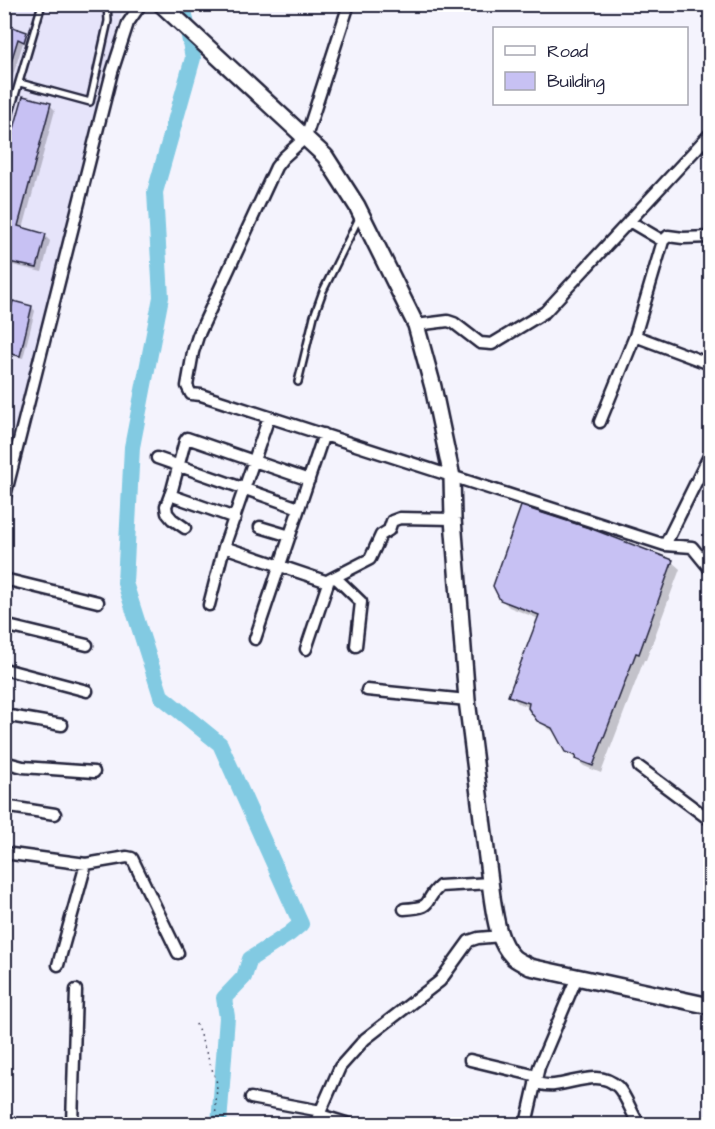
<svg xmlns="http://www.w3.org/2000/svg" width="715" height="1129" font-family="'Architects Daughter',sans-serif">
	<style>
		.built { fill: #e6e4fa }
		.shadow { fill: #0003 }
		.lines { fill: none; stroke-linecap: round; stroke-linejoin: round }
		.river { stroke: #82cae2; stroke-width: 16 }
		.building { fill: #c7c1f3; stroke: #22223b; stroke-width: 1.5 }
		.lane-casing { stroke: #22223b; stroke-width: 10 }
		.street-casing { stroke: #22223b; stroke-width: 15 }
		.secondary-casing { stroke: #22223b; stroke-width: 20 }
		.path { stroke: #22223b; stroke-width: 1.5; stroke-dasharray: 1.5 4.5; stroke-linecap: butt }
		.lane { stroke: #fff; stroke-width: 5 }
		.street { stroke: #fff; stroke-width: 10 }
		.secondary { stroke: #fff; stroke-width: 15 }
	</style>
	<rect width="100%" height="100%" fill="#f4f3fd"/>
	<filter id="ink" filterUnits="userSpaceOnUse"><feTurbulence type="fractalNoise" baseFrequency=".0167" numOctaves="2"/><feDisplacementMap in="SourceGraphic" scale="12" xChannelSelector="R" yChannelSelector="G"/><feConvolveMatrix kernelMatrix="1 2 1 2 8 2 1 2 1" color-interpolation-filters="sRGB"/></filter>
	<g filter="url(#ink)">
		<!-- built -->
		<path class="built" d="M5,5H124L5,482Z"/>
		<!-- shadow -->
		<path class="shadow" d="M4,26L26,33L31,38L29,46L23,43L4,105Z
			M50,105L55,110L23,229L45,236L50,241L42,272L4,263V171Z
			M32,307L35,311L23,358L6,354L4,340Z
			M4,460L7,463L4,473Z
			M672,562L680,569L646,660H644L601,773L584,766L566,751L557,733L547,728L529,707L518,703L510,695L539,619L509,607L501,599Z"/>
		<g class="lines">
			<!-- river -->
			<path class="river" d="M183,4L193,58L155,192L161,297L132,447L125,583L161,696L220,744L301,924L289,934L250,959L244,977L224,998L227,1017L219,1124"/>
		</g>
		<!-- building -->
		<path class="building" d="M4,24L27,32L24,42L18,39L6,78H4Z
			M23,96L51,103L18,226L46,234L37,268L4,261V165Z
			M13,301L32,306L20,356L4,352V334Z
			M521,506L592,529L673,560L639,654L636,653L593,766L575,759L576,756L565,752L552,728L537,721L532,714L528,708L529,703L508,696L539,615L500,600L493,586Z"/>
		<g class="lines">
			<!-- lane casing -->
			<g class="lane-casing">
				<path id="lane" d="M20,83L90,102L108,21L107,4
					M4,133L42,4
					M298,382L314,316L323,291L359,218"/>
			</g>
			<!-- street casing -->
			<g class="street-casing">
				<path id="street" d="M349,4L306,137L283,158L276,167L198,336L193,352L187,386L191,394L201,395L665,545L710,454
					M629,221L663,241L668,236L683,238L710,237
					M416,325L448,321L454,323L480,343L492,344L545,312L710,134
					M635,336L710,364
					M600,422L635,336L663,241
					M157,458L299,508
					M170,495L235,518
					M4,500L112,72L128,23L141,4
					M260,527L290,536
					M185,528L172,519L167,513L166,506L172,490L185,441L187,438L309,480
					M665,545L692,547L710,569
					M224,547L328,582
					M335,577L361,602L356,646
					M4,579L98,602
					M209,605L224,547L269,417
					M4,625L87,645
					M255,639L324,434
					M306,649L329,580L370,559L381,535L389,530L392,521L400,518L453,519
					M4,669L87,691
					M367,690L467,700
					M4,715L62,725
					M4,762L23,767L94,772
					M639,767L710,820
					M4,806L55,814
					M4,853L86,864L127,857L132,858L178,953
					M404,909C437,907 421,902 440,886L490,883
					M58,965L86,864
					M470,1060L537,1076
					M535,1083C541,1084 548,1086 554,1085C575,1083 600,1069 618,1087C627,1097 631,1113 639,1124
					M251,1098L321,1111
					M320,1115L349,1124
					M72,1124L76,990
					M315,1124L340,1067L365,1039L440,981L469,941L478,938L501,936
					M526,1124L539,1067L577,977"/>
			</g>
			<!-- secondary casing -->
			<g class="secondary-casing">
				<path id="secondary" d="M161,4L325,156L357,206L416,325L433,387L452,477L453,519L467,700L492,897C495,917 498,942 513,957C517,961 525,964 530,967L710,1006"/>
			</g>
			<!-- path -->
			<path class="path" d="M196,1024L217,1083L215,1124"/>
			<!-- lane -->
			<use href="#lane" class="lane"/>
			<!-- street -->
			<use href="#street" class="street"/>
			<!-- secondary -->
			<use href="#secondary" class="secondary"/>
		</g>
	</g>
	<!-- margin -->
	<rect width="715" height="1129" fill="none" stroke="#fff" stroke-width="24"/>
	<rect x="12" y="12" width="691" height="1105" fill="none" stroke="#22223b" stroke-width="2" filter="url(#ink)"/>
	<!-- legend -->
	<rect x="493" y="27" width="195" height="78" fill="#ffffff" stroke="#a7a7b1" stroke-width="1.5"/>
	<rect x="505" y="46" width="30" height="9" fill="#ffffff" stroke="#a7a7b1" stroke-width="1.5"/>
	<text x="547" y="57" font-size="18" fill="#22223b">Road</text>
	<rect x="505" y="72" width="30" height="18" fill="#c7c1f3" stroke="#a7a7b1" stroke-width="1.5"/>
	<text x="547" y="87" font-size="18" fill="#22223b">Building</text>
</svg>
